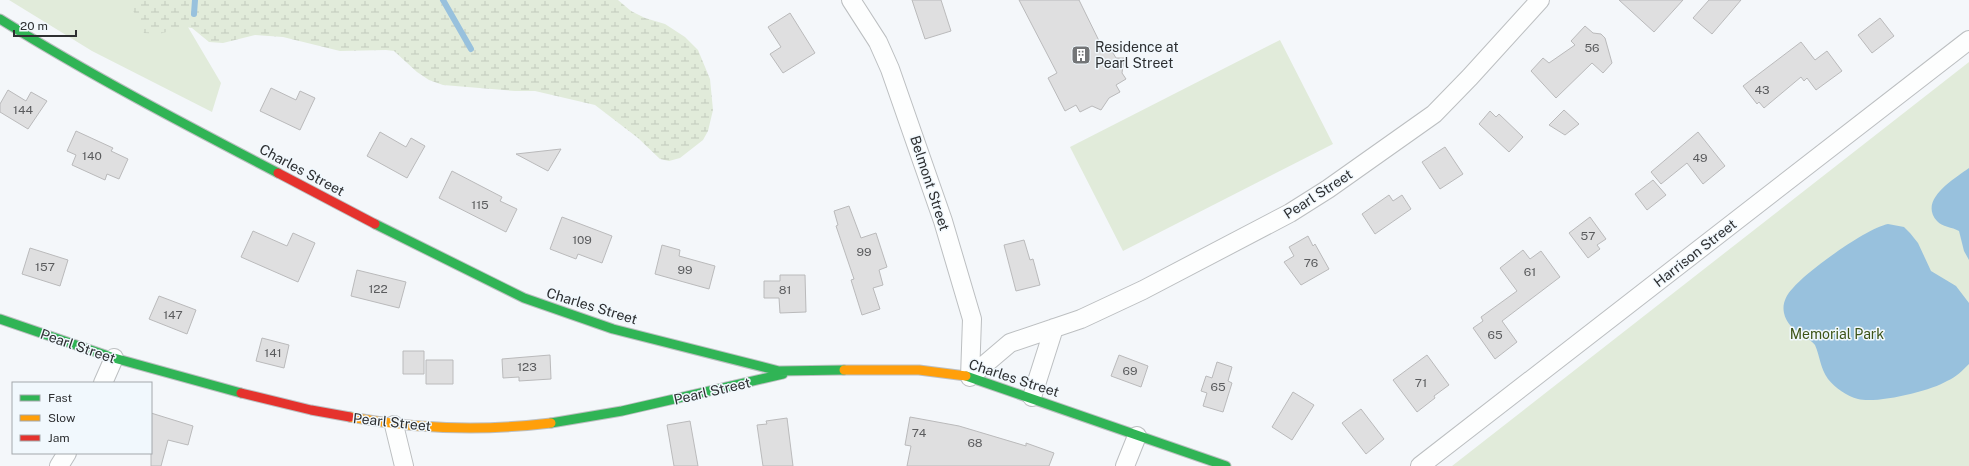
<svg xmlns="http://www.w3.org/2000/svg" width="1969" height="466" font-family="'Public Sans',sans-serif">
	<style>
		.green { fill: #e1ebda }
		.wetland { fill: url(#wetland-marsh) }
		.water { fill: #98c1dd }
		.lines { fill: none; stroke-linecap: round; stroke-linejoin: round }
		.stream { stroke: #98c1dd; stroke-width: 6 }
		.building { fill: #dfdfe0; stroke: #bababb }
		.street-casing { stroke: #bcbfc1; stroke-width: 20 }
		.fast-casing { stroke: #bcbfc1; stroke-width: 11 }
		.slow-casing { stroke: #bcbfc1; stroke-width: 11 }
		.jam-casing { stroke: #bcbfc1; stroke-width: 11 }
		.street { stroke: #fdfefe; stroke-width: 18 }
		.fast { stroke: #30b455; stroke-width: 9 }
		.slow { stroke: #ff9f0a; stroke-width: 9 }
		.jam { stroke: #e5322d; stroke-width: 9 }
		.labels { text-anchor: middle; stroke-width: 3; stroke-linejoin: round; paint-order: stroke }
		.number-label { font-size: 12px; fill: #5a5b5d }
		.poi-label { font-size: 14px; fill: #2d2f31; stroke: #f1f8fd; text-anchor: start }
		.street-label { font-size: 14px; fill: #2d2f31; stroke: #f1f8fd }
		.park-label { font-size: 14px; fill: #3d5418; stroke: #f1f8fd }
	</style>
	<defs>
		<pattern id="wetland-marsh" width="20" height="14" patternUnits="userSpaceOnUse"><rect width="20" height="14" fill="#e1ebda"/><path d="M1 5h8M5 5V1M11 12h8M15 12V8" fill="none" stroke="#c1cabc"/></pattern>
	</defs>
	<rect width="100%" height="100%" fill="#f4f7fa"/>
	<!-- green -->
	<path class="green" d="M9,0H172L221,83L212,112L92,51Z
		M1280,40L1333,144L1123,251L1070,147Z
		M1969,62V466H1452Z"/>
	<!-- wetland -->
	<path class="wetland" d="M126,0H618L631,11L645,18L665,24L685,37L698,50L710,79L713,110L708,131L703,140L680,158L669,161L660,159L638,138L595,105L535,91H515L443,85L429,80L417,72L394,51L386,50L340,51L283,37L255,35L223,43L209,42L192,28L184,27L159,34L144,33C137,22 135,10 126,0Z"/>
	<!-- water -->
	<path class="water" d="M1969,168V260L1964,251L1959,231C1952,227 1942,227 1937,221C1918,200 1954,179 1969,168Z
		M1888,224L1904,227L1910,233L1918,243L1931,271L1956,286L1969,303V364C1962,371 1956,377 1947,381C1931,391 1876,404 1858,399C1847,396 1835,388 1828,379C1820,368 1820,356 1815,345C1805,333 1788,331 1784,313C1782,304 1786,295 1793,288C1807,271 1867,228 1888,224Z"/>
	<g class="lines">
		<!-- stream -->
		<path class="stream" d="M443,0L471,49
			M194,14L195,0"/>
	</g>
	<!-- building -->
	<path class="building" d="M912,0H941L951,31L925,39Z
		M1019,0H1079L1104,51L1110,48L1116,58H1124L1122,73L1126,79L1116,85L1120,92L1109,98L1101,110L1092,106L1080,112L1076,105L1065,111L1048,78L1057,73Z
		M1619,0H1683L1654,32Z
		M1709,0H1741L1712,34L1693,18Z
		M790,13L815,53L783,73L770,54L781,47L768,27Z
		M1880,18L1894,36L1872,53L1858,35Z
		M1585,26L1593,33L1601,34L1605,38L1612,63L1603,73L1592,63L1556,98L1531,71L1543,58L1549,63L1575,45L1571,41Z
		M1801,42L1815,60L1827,51L1842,71L1816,90L1807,78L1804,81L1801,77L1764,108L1759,102L1757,104L1743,86Z
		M271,88L296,100L300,91L315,98L300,130L260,111Z
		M8,90L26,101L31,92L47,101L28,129L0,112V104Z
		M1564,110L1579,124L1565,135L1549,125Z
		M1490,111L1496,117L1499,114L1523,137L1509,152L1479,124Z
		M76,131L113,148L111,151L128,159L119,179L107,174L105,180L72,165L76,155L67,151Z
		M380,132L406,147L411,138L425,146L407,178L367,156Z
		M1698,132L1725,166L1703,184L1687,163L1661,184L1651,172Z
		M1445,147L1463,174L1440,189L1422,162Z
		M561,149L548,171L516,154Z
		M452,171L502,197L500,201L517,209L506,232L439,198Z
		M1653,180L1666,195L1647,210L1635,194Z
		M1389,195L1393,201L1402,195L1411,209L1375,234L1362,214Z
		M849,206L861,238L876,233L887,267L879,270L883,285L873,288L880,309L862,315L851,280L854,279L836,226L838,225L834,211Z
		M562,217L612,236L602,263L578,254L576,259L550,249Z
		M1590,217L1606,239L1597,245L1600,249L1588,258L1569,233Z
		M253,231L287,246L293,233L315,243L298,282L241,257Z
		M1308,236L1313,246L1315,244L1329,269L1301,285L1284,262L1294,256L1289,247Z
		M1024,240L1030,260L1033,259L1040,285L1016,291L1004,245Z
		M662,245L680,250L679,256L715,266L709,289L655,274Z
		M30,248L68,260L60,286L22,274Z
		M1523,250L1530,259L1541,251L1560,277L1502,321L1517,342L1495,359L1473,328L1483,321L1481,317L1517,291L1500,268Z
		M357,270L406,282L399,308L351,296Z
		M780,275H805L806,312L780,313L779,298H764V281H780Z
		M159,296L196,310L187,334L149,319Z
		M262,338L289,345L284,368L256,361Z
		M403,351H424V374H403Z
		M550,355L551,379L519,381V377L503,378L502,359Z
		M1119,355L1148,366L1141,387L1111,376Z
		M1427,355L1449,385L1434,396L1435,398L1417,412L1393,380Z
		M426,360H453V384H426Z
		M1217,362L1232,367L1228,381L1232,383L1223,412L1203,406L1207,393L1201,391L1206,376L1212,378Z
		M1293,392L1314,405L1292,440L1272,427Z
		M1361,409L1384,439L1366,454L1342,423Z
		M151,413L193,426L188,445L168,440L161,466H151Z
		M910,417L959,426L1026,446V443L1054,453L1049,466H907L911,446L905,445Z
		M787,418L793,466H763L757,425L767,424L766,421Z
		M690,421L698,466H674L667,425Z"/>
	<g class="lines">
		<!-- street casing -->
		<g class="street-casing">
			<path id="street" d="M851,0L878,42L890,69L943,221L972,319L970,377
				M970,377L1010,343L1081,319L1143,290L1290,213L1328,189L1434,114L1470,77L1540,0
				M103,383L114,358
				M1032,397L1054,328
				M394,425L404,466
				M59,466L67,453
				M1125,466L1137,436
				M1420,466L1969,40"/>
		</g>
		<!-- fast casing -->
		<g class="fast-casing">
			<path id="fast" d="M0,19C90,75 184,124 278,173
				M375,224L524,298L613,329L779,371L844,370
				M0,319L114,358L241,393
				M966,376L1226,466
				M551,423L622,411L783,374"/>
		</g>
		<!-- slow casing -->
		<g class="slow-casing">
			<path id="slow" d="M844,370H919L966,376
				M350,417C416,429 485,431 551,423"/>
		</g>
		<!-- jam casing -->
		<g class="jam-casing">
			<path id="jam" d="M278,173L375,224
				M241,393L311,410L350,417"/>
		</g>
		<!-- street -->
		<use href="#street" class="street"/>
		<!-- fast -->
		<use href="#fast" class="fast"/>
		<!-- slow -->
		<use href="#slow" class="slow"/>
		<!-- jam -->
		<use href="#jam" class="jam"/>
	</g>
	<!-- icons -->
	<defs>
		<g id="building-square" transform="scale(1)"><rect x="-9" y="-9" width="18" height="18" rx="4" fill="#737577" stroke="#f1f8fd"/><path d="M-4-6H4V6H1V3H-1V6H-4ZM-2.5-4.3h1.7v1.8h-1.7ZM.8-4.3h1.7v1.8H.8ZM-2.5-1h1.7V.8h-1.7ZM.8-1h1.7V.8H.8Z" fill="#fff"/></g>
	</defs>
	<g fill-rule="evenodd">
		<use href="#building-square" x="1081" y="55"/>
	</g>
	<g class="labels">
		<!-- number labels -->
		<g class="number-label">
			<text x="1592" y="52">56</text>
			<text x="1762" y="94">43</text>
			<text x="23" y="114">144</text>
			<text x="92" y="160">140</text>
			<text x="1700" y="162">49</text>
			<text x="480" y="209">115</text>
			<text x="1588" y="240">57</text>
			<text x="582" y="244">109</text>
			<text x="864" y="256">99</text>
			<text x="1311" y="267">76</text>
			<text x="45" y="271">157</text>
			<text x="685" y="274">99</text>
			<text x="1530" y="276">61</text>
			<text x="378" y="293">122</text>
			<text x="785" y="294">81</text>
			<text x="173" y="319">147</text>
			<text x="1495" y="339">65</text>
			<text x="273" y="357">141</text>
			<text x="527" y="371">123</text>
			<text x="1130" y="375">69</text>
			<text x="1421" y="387">71</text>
			<text x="1218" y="391">65</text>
			<text x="919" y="437">74</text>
			<text x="975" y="447">68</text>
		</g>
		<!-- poi labels -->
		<g class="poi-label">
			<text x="1095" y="52">Residence at<tspan x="1095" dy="16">Pearl Street</tspan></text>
		</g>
		<!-- street labels -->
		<g class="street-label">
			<text transform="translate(302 170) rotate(28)" y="5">Charles Street</text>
			<text transform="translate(930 183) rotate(72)" y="5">Belmont Street</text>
			<text transform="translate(1318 194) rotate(-33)" y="5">Pearl Street</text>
			<text transform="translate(1695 253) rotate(-38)" y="5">Harrison Street</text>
			<text transform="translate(592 306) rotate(17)" y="5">Charles Street</text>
			<text transform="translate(78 346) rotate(19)" y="5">Pearl Street</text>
			<text transform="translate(1014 378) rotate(18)" y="5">Charles Street</text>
			<text transform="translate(712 391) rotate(-13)" y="5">Pearl Street</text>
			<text transform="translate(392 422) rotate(6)" y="5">Pearl Street</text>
		</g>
		<!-- park labels -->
		<g class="park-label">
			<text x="1837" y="339">Memorial Park</text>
		</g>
	</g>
	<!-- legend -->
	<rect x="12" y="382" width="140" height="72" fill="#f1f8fd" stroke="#a3a8ab"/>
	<rect x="20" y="395" width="20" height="6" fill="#30b455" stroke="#a3a8ab"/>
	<text x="48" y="402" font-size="12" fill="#2d2f31">Fast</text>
	<rect x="20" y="415" width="20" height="6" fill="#ff9f0a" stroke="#a3a8ab"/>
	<text x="48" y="422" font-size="12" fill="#2d2f31">Slow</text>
	<rect x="20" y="435" width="20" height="6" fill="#e5322d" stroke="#a3a8ab"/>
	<text x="48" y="442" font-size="12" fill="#2d2f31">Jam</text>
	<!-- scale -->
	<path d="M14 30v6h62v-6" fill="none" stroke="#2d2f31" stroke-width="2"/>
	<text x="20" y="30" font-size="12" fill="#2d2f31" stroke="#f1f8fd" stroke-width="3" paint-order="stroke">20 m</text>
</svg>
